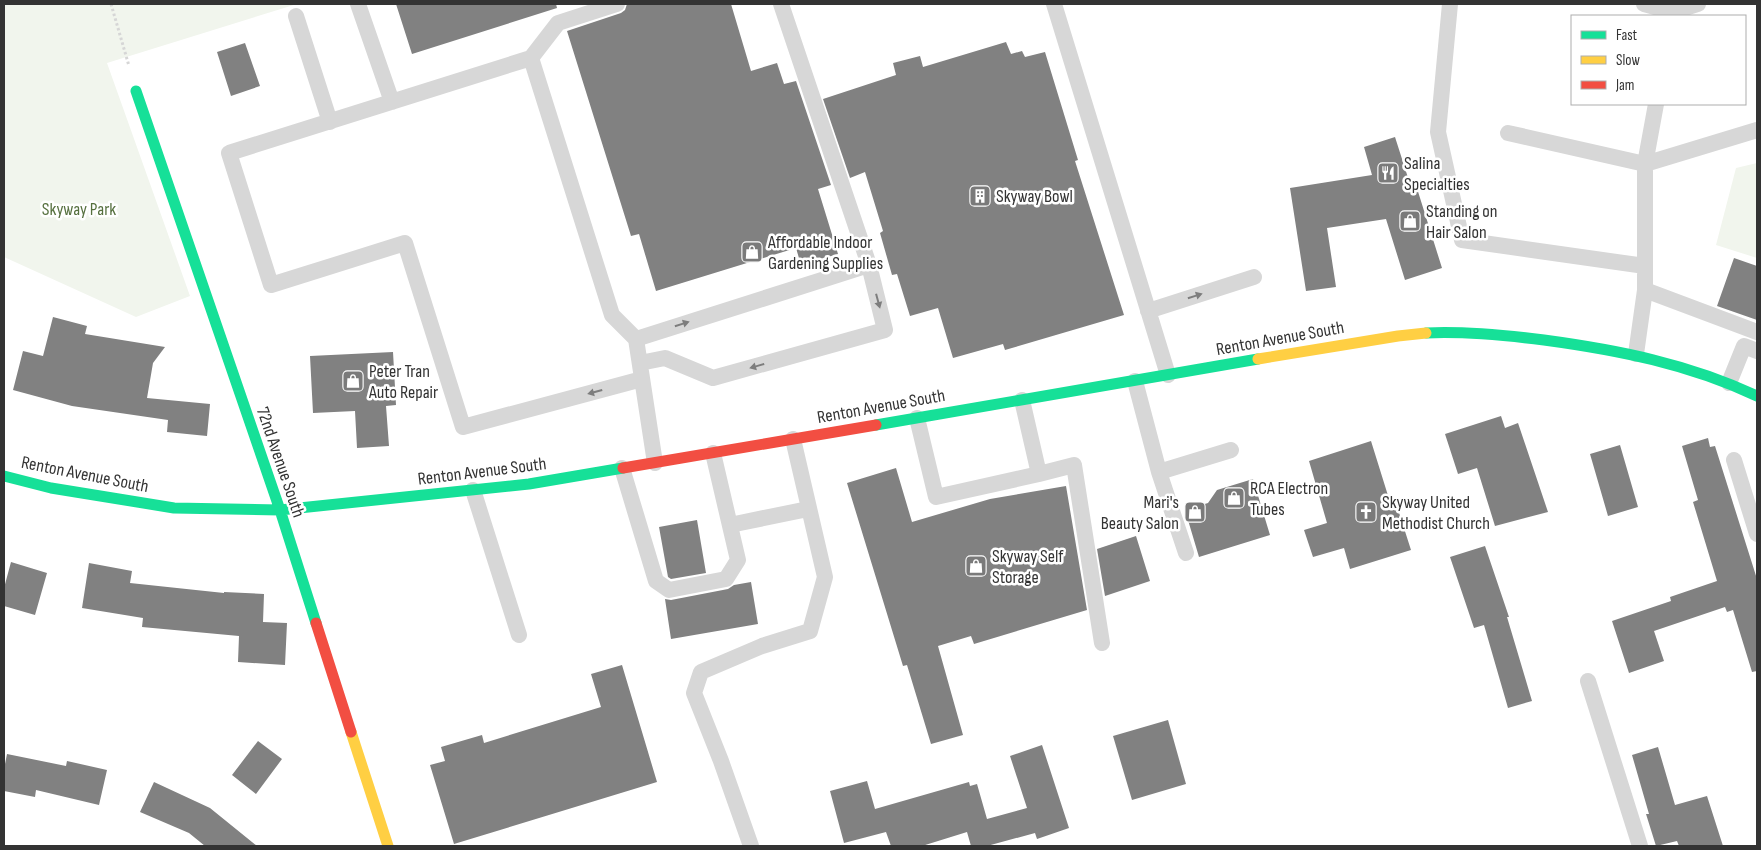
<svg xmlns="http://www.w3.org/2000/svg" width="1761" height="850" font-family="'Sofia Sans Condensed',sans-serif">
	<style>
		.green { fill: #f1f5ed }
		.building { fill: #818181 }
		.lines { fill: none; stroke-linecap: round; stroke-linejoin: round }
		.path { stroke: #d6d6d6; stroke-width: 3; stroke-dasharray: 2.5 2.5; stroke-linecap: butt }
		.lane { stroke: #d7d7d7; stroke-width: 16 }
		.fast { stroke: #16e098; stroke-width: 11 }
		.slow { stroke: #ffcf43; stroke-width: 11 }
		.jam { stroke: #f24e42; stroke-width: 11 }
		.oneway { fill: #7d7d7d }
		.labels { text-anchor: middle; stroke-width: 5; stroke-linejoin: round; paint-order: stroke }
		.poi-label { font-size: 18px; fill: #333; stroke: #fff; text-anchor: start }
		.park-label { font-size: 18px; fill: #56703f; stroke: #fff }
		.street-label { font-size: 18px; fill: #333; stroke: #fff }
	</style>
	<rect width="100%" height="100%" fill="#fff"/>
	<!-- green -->
	<path class="green" d="M4,4H297L107,63L190,296L136,317L4,257Z
		M1757,163V258L1716,245L1736,168Z"/>
	<!-- building -->
	<path class="building" d="M396,4H556L557,8L412,54Z
		M627,4H731L751,71L777,63L784,84L796,81L831,185L818,189L838,254L801,265L796,248L656,291L639,234L631,236L567,31L621,13L625,10Z
		M1006,42L1011,54L1022,51L1025,57L1045,52L1078,160L1075,161L1124,315L1005,350L1003,344L953,358L938,308L910,316L897,274L892,275L880,233L883,231L865,172L850,178L823,99L896,75L893,63L920,56L923,67Z
		M245,43L260,86L231,96L217,52Z
		M1395,137L1410,184L1415,182L1442,268L1405,280L1386,219L1327,228L1336,287L1306,291L1290,188L1372,175L1364,147Z
		M1734,258L1757,266V320L1717,306Z
		M53,317L87,326L85,334L165,347L153,363L147,398L210,404L207,436L167,432L168,420L72,406L13,390L23,351L43,356Z
		M393,352L396,405L386,406L389,446L357,448L355,411L313,413L310,356Z
		M1501,416L1505,428L1518,423L1548,512L1495,526L1477,468L1458,474L1445,434Z
		M1708,438L1710,447L1715,446L1757,579V671L1752,672L1733,610L1727,612L1725,607L1654,631L1664,661L1629,673L1612,621L1671,601L1670,597L1717,581L1693,502L1698,500L1682,446Z
		M1371,441L1390,502L1395,500L1411,550L1350,569L1344,548L1313,557L1304,530L1327,523L1309,461Z
		M1620,445L1638,507L1608,516L1590,454Z
		M896,468L912,522L990,499L1066,486L1087,610L974,644L971,636L938,646L963,735L931,744L907,665L903,666L847,483Z
		M1253,479L1270,535L1199,557L1185,510L1208,503L1217,490Z
		M697,520L706,573L671,579L668,577L659,527Z
		M1136,536L1150,581L1105,596L1097,549Z
		M1485,546L1509,617H1507L1532,701L1508,708L1484,625L1474,628L1450,557Z
		M11,562L47,573L35,615L4,606V588Z
		M89,563L132,571L130,583L224,593V592L264,594L263,622L287,623L285,665L238,662L239,636L142,627L143,618L82,608Z
		M751,582L758,624L671,639L665,599L671,600L728,589L734,585Z
		M622,665L657,782L454,844L430,765L445,761L441,747L482,735L484,743L601,707L591,674Z
		M1168,720L1186,784L1132,800L1113,736Z
		M258,741L282,759L256,794L232,775Z
		M1042,745L1069,828L1037,839L1035,833L987,846H971L967,832L922,846H891L886,832L844,843L830,791L867,781L875,809L969,782L970,786L977,784L987,819L1027,808L1010,756Z
		M1658,747L1675,805L1707,796L1723,846H1679L1677,841L1656,846L1646,814H1649L1632,755Z
		M7,754L66,766L67,761L107,770L99,805L36,790L35,797L4,791V769Z
		M154,782L210,808L257,846H205L189,833L140,812Z"/>
	<g class="lines">
		<!-- path -->
		<path class="path" d="M111,4L129,66"/>
		<!-- lane -->
		<path class="lane" d="M358,4L392,102
			M781,4L869,265
			M1054,4L1168,375
			M1450,4L1438,132L1462,240L1645,266
			M1644,4L1673,12L1698,4
			M296,16L330,122
			M531,58L558,23L617,4
			M1508,133L1645,164L1757,130
			M1645,290L1757,332
			M1148,311L1254,277
			M636,339L869,265L885,330L713,378L665,358L640,363
			M1636,354L1645,290V164L1656,104
			M642,379L463,427L405,243L271,285L229,153L531,58L612,315L636,339L655,463
			M1135,381L1159,472L1186,553
			M1729,383L1744,346L1757,351
			M917,418L936,497L1039,474L1022,400
			M1734,460L1757,534
			M622,468L656,581L669,590L726,579L738,560L713,453
			M1159,472L1231,450
			M1039,474L1074,465L1102,643
			M473,490L519,635
			M730,525L808,509
			M1588,681L1640,846
			M751,846L721,761L694,693L701,672L762,646L810,631L825,577L793,439"/>
		<!-- fast -->
		<path class="fast" d="M136,91L280,510L316,623
			M1426,333C1465,331 1504,335 1544,340C1618,350 1689,364 1757,396
			M876,425L1258,359
			M4,476L51,488L174,508L280,510L529,484L623,468"/>
		<!-- slow -->
		<path class="slow" d="M1258,359L1398,336L1426,333
			M351,732L388,846"/>
		<!-- jam -->
		<path class="jam" d="M623,468L876,425
			M316,623L351,732"/>
	</g>
	<!-- one-way arrows -->
	<defs><path id="oneway-solid" d="M-6-.8H1V-3.2L6.5 0L1 3.2V.8H-6Z" transform="scale(1.25)"/></defs>
	<g class="oneway">
		<use href="#oneway-solid" transform="translate(1195 296) rotate(-18)"/>
		<use href="#oneway-solid" transform="translate(878 301) rotate(75)"/>
		<use href="#oneway-solid" transform="translate(682 324) rotate(-18)"/>
		<use href="#oneway-solid" transform="translate(757 366) rotate(164)"/>
		<use href="#oneway-solid" transform="translate(595 392) rotate(165)"/>
	</g>
	<!-- icons -->
	<defs>
		<g id="restaurant-square" transform="scale(1.125)"><rect x="-9" y="-9" width="18" height="18" rx="4" fill="#7a7a7a" stroke="#fff"/><path d="M-5-6h1v4h1v-4h1v4h1v-4h1v5L-1.5 .5V6h-2V.5L-5-1ZM5-6V6H3V1.5H1.5Q1.5-4 5-6Z" fill="#fff"/></g>
		<g id="building-square" transform="scale(1.125)"><rect x="-9" y="-9" width="18" height="18" rx="4" fill="#7a7a7a" stroke="#fff"/><path d="M-4-6H4V6H1V3H-1V6H-4ZM-2.5-4.3h1.7v1.8h-1.7ZM.8-4.3h1.7v1.8H.8ZM-2.5-1h1.7V.8h-1.7ZM.8-1h1.7V.8H.8Z" fill="#fff"/></g>
		<g id="shop-square" transform="scale(1.125)"><rect x="-9" y="-9" width="18" height="18" rx="4" fill="#7a7a7a" stroke="#fff"/><path d="M-5-2.5h2.3a2.7 3.5 0 0 1 5.4 0H5L5.5 6h-11ZM-1.5-2.5h3a1.5 2.3 0 0 0-3 0Z" fill="#fff"/></g>
		<g id="church-square" transform="scale(1.125)"><rect x="-9" y="-9" width="18" height="18" rx="4" fill="#7a7a7a" stroke="#fff"/><path d="M-1.2-6h2.4v3.5h3.3v2.4h-3.3V6h-2.4V-.1h-3.3v-2.4h3.3Z" fill="#fff"/></g>
	</defs>
	<g fill-rule="evenodd">
		<use href="#restaurant-square" x="1388" y="173"/>
		<use href="#building-square" x="980" y="196"/>
		<use href="#shop-square" x="1410" y="221"/>
		<use href="#shop-square" x="752" y="252"/>
		<use href="#shop-square" x="353" y="381"/>
		<use href="#shop-square" x="1234" y="498"/>
		<use href="#shop-square" x="1195" y="512"/>
		<use href="#church-square" x="1366" y="512"/>
		<use href="#shop-square" x="976" y="566"/>
	</g>
	<g class="labels">
		<!-- poi labels -->
		<g class="poi-label">
			<text x="1404" y="169">Salina<tspan x="1404" dy="21">Specialties</tspan></text>
			<text x="996" y="202">Skyway Bowl</text>
			<text x="1426" y="217">Standing on<tspan x="1426" dy="21">Hair Salon</tspan></text>
			<text x="768" y="248">Affordable Indoor<tspan x="768" dy="21">Gardening Supplies</tspan></text>
			<text x="369" y="377">Peter Tran<tspan x="369" dy="21">Auto Repair</tspan></text>
			<text x="1250" y="494">RCA Electron<tspan x="1250" dy="21">Tubes</tspan></text>
			<text x="1179" y="508" text-anchor="end">Mari's<tspan x="1179" dy="21">Beauty Salon</tspan></text>
			<text x="1382" y="508">Skyway United<tspan x="1382" dy="21">Methodist Church</tspan></text>
			<text x="992" y="562">Skyway Self<tspan x="992" dy="21">Storage</tspan></text>
		</g>
		<!-- park labels -->
		<g class="park-label">
			<text x="79" y="215">Skyway Park</text>
		</g>
		<!-- street labels -->
		<g class="street-label">
			<text transform="translate(1280 338) rotate(-10)" y="6">Renton Avenue South</text>
			<text transform="translate(881 406) rotate(-10)" y="6">Renton Avenue South</text>
			<text transform="translate(281 462) rotate(71)" y="6">72nd Avenue South</text>
			<text transform="translate(482 471) rotate(-7)" y="6">Renton Avenue South</text>
			<text transform="translate(85 474) rotate(11)" y="6">Renton Avenue South</text>
		</g>
	</g>
	<!-- border -->
	<rect width="1761" height="850" fill="none" stroke="#333333" stroke-width="10"/>
	<!-- legend -->
	<rect x="1571" y="15" width="175" height="90" fill="#ffffff" stroke="#adadad"/>
	<rect x="1581" y="31" width="25" height="8" fill="#16e098" stroke="#adadad"/>
	<text x="1616" y="40" font-size="15" fill="#333333">Fast</text>
	<rect x="1581" y="56" width="25" height="8" fill="#ffcf43" stroke="#adadad"/>
	<text x="1616" y="65" font-size="15" fill="#333333">Slow</text>
	<rect x="1581" y="81" width="25" height="8" fill="#f24e42" stroke="#adadad"/>
	<text x="1616" y="90" font-size="15" fill="#333333">Jam</text>
</svg>
